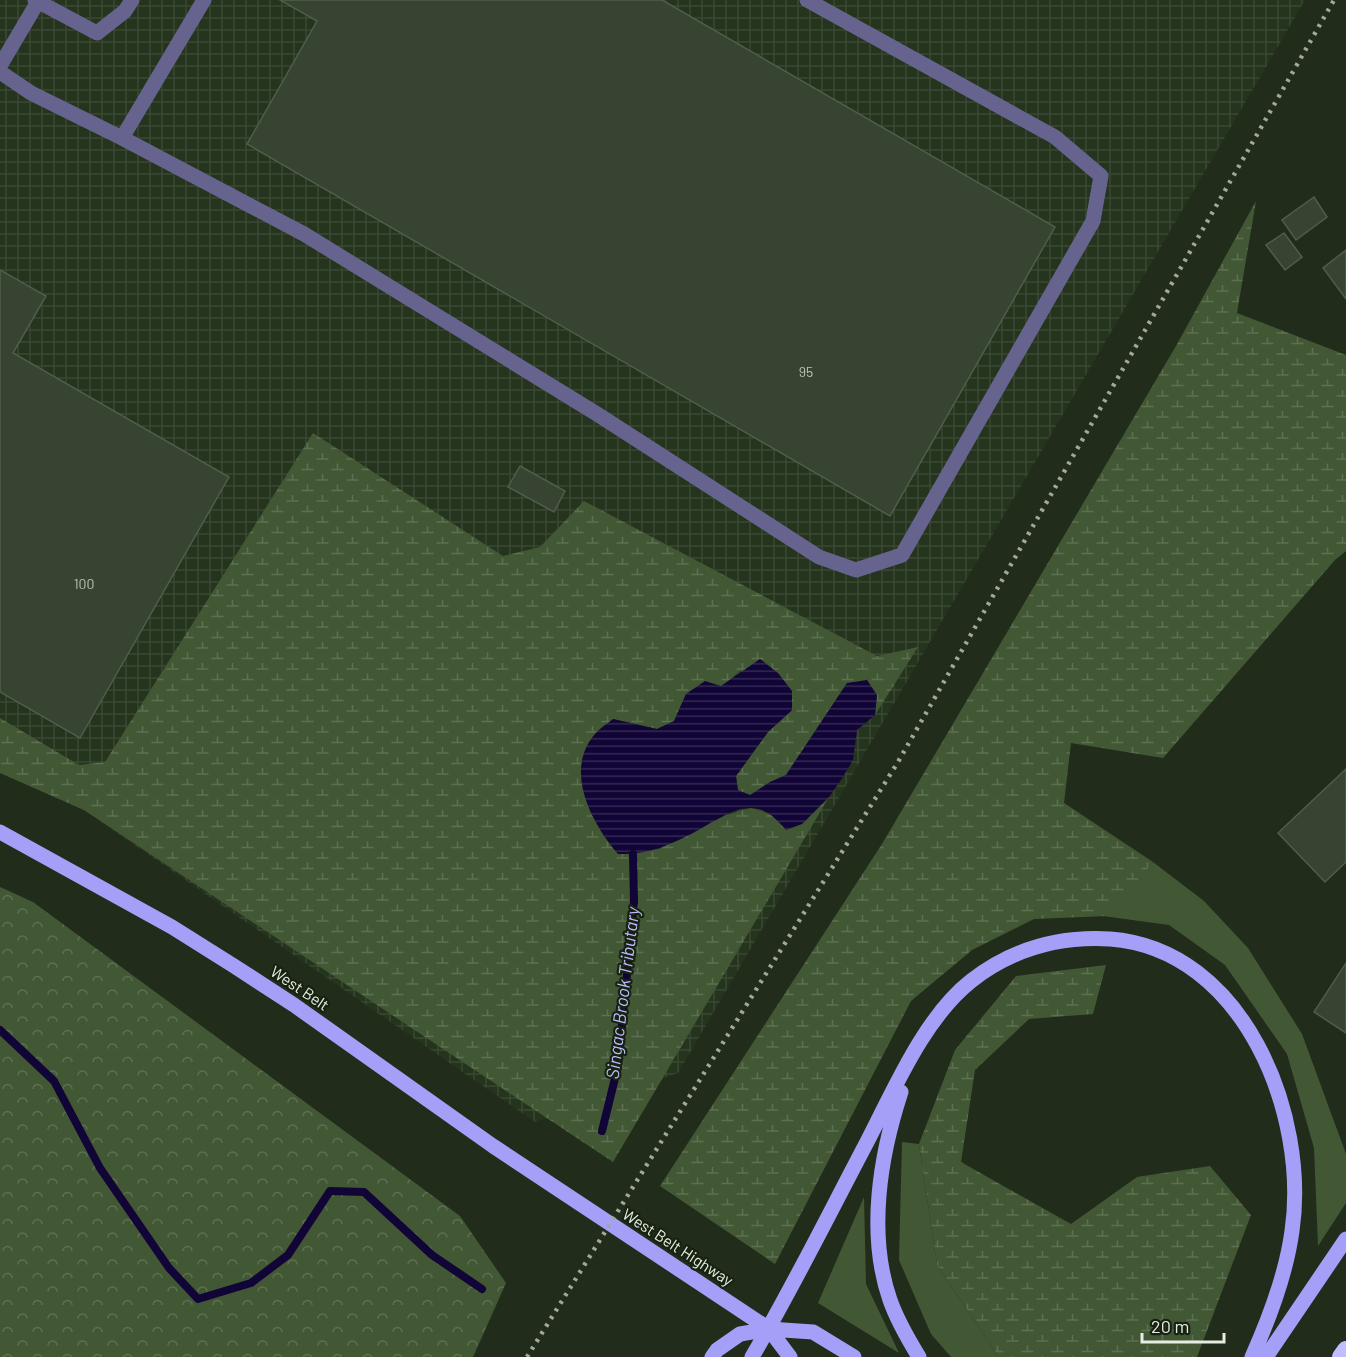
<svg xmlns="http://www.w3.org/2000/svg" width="1346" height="1357" font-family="Barlow,sans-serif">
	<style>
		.industrial { fill: url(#industrial-grid) }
		.grass { fill: #425835 }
		.forest { fill: url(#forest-crowns) }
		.wetland { fill: url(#wetland-marsh) }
		.water { fill: url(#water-rules) }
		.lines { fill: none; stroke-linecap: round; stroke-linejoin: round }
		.stream { stroke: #110436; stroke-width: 8 }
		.building { fill: #384432; stroke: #505d4a; stroke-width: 1.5 }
		.minor { stroke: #66648f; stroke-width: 15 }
		.major { stroke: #a4a0f8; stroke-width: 15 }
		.highway { stroke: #c0befe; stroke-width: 18 }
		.rail { stroke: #a0a99c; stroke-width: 4.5; stroke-dasharray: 3 6; stroke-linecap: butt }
		.labels { text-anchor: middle; stroke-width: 4.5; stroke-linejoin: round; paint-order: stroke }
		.number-label { font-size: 14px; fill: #bac3b6 }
		.street-label { font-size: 16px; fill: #e5ede2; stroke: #172211 }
		.water-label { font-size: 18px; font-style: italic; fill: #bdbbff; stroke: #172211 }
	</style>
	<defs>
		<pattern id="industrial-grid" width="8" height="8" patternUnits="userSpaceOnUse" patternTransform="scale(1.5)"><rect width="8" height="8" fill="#25341d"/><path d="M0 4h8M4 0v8" fill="none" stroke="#3a4833"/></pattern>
		<pattern id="forest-crowns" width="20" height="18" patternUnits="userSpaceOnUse" patternTransform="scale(1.5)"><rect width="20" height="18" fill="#425835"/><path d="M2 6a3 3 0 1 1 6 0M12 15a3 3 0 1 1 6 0" fill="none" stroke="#5d7052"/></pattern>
		<pattern id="wetland-marsh" width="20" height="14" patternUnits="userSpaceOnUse" patternTransform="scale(1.5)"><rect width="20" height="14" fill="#425835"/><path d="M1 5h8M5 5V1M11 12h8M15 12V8" fill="none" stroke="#5d7052"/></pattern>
		<pattern id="water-rules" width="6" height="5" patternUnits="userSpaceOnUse" patternTransform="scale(1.5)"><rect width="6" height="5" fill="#110436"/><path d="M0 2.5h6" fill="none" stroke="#342953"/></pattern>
	</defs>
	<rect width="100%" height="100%" fill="#212c1b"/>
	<!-- industrial -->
	<path class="industrial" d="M0,0H1305L678,1073L535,1122L84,810L0,773Z"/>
	<!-- grass -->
	<path class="grass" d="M1153,862L1204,901L1248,948L1302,1034L1346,1154V1203L1318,1246L1314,1148L1287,1054L1225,965L1169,925L1103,916Z
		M902,1142L919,1144L937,1265L999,1357H951L931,1334L899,1260Z
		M864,1197L866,1284L899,1353L818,1303Z"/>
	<!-- forest -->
	<path class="forest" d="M0,887L33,902L460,1216L506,1283L473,1357H0Z"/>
	<!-- wetland -->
	<path class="wetland" d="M1256,201L1237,313L1346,355V551L1335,560L1163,758L1071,743L1064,803L1153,862L1107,916L1034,919L972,950L911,1001L775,1264L660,1186L882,844L1176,346Z
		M313,433L503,556L540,547L584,501L877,656L918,647L875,715L877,695L847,683L786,775L770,782L751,795L738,791L736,776L768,732L792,710L740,671L721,687L686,694L674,721L657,729L613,719L590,811L603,835L618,854L659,849L726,815L751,808L802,824L829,797L613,1162L84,810L0,773V718L79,765L105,762Z
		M1106,965L1093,1014L1029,1019L975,1070L961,1162L1071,1224L1137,1177L1210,1166L1251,1215L1197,1357H999L937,1265L919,1144L955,1050L1016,976Z"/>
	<!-- water -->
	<path class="water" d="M760,659L778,673L792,691V710L768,732L736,776L738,790L750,795L770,782L786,775L847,683L867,680L877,695L875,715L857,730L853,760L843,777L829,797L802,824L786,830C776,819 768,809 752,808C733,807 710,824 693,833C668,846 646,855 618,854C592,823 563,771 595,734C600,728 608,723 613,719L657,729L674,721L686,694L705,681L721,686Z"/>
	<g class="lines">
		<!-- stream -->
		<path class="stream" d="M0,1030L54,1081L100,1168L169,1268L198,1299L251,1283L288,1255L330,1191L364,1192L432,1255L482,1289
			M602,1131L618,1066L634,902L633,854"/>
	</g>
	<!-- building -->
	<path class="building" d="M280,0H662L1055,227L890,516L247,144L317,21Z
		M1314,197L1327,217L1296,240L1282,220Z
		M1284,233L1302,257L1285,270L1266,245Z
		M1346,250V299L1323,268Z
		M0,270L46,296L13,353L229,477L80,738L0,692Z
		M520,466L565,491L554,512L508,487Z
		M1346,769V862L1325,882L1278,833Z
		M1346,963V1033L1314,1012Z"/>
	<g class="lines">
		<!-- minor -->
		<path class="minor" d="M35,0L97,33L125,11L132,0
			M0,66L39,0
			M0,72L31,93L122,138L304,234L597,414L819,557L856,570L902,555L1093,221L1101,176L1055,137L807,0
			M122,138L204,0"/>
		<!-- major -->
		<path class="major" d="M0,832L172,927L234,966L294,1005L493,1146L769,1329L790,1357
			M901,1092C880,1156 867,1234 890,1300C897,1320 908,1339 919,1357
			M712,1357L717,1350L740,1334L769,1329L813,1332L854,1357
			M752,1357C793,1287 829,1214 867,1142C894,1090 924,1018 971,981C1012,949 1059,936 1110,939C1244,949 1309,1115 1292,1231C1286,1275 1270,1317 1252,1357
			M1266,1357L1346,1239"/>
		<!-- highway -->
		<path class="highway" d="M1341,1357L1346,1350"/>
		<!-- rail -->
		<path class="rail" d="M527,1357L898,762L1334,0"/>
	</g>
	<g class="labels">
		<!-- number labels -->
		<g class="number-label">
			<text x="806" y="377">95</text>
			<text x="84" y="589">100</text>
		</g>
		<!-- street labels -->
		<g class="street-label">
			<text transform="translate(300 988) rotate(34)" y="6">West Belt</text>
			<text transform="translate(678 1247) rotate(33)" y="6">West Belt Highway</text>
		</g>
		<!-- water labels -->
		<g class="water-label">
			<text transform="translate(623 993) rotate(-83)" y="6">Singac Brook Tributary</text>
		</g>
	</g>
	<!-- scale -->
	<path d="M1142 1333v9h82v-9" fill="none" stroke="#e5ede2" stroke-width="3"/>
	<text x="1151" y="1333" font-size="18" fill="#e5ede2" stroke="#172211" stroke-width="4.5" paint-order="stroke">20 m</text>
</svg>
